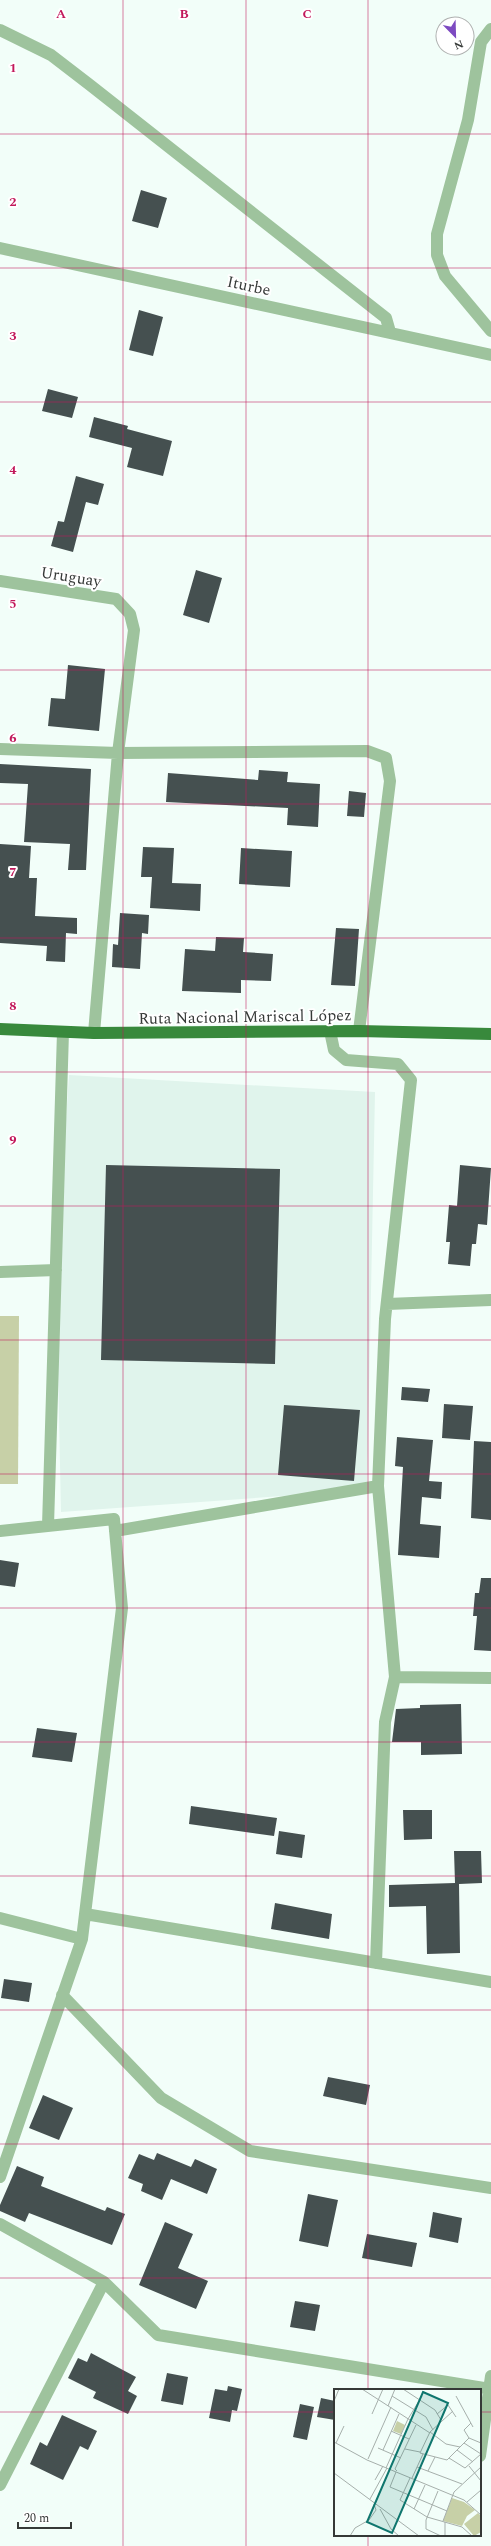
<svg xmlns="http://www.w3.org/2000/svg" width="491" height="2546" font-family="Spectral,serif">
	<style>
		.built { fill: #e0f4ec }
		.green { fill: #c7d0a7 }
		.building { fill: #455050 }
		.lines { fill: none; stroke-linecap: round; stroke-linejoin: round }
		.minor { stroke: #9ec39d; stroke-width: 12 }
		.trunk { stroke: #38893c; stroke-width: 12 }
		.grid { fill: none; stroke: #c2185b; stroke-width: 1; stroke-opacity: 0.55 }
		.labels { text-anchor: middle; stroke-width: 4; stroke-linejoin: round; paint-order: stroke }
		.street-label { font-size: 16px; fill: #353937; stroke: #fff }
		.inset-road { fill: none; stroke: #a6afab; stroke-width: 1 }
		.view { fill: #0f766e; fill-opacity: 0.15; stroke: #0f766e; stroke-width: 2 }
		.inset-edge { fill: none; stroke: #353937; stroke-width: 2 }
		.grid-label { font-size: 13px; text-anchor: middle; font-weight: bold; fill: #c2185b; stroke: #fff; stroke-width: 4; stroke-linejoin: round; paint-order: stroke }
	</style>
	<rect width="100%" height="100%" fill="#f2fef9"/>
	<!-- built -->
	<path class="built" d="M69,1075L375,1092L367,1490L61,1512L56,1270Z"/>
	<!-- green -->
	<path class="green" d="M0,1316H19L18,1484H0Z"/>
	<!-- building -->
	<path class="building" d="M141,190L167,198L158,228L132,221Z
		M139,310L163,317L153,356L129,350Z
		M48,389L78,397L72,418L42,411Z
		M94,417L128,426L127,429L172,441L163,476L127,467L132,448L89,437Z
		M76,476L104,484L98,505L86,502L73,552L51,546L58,521L64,522Z
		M196,570L222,578L209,623L183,615Z
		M68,665L105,669L99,731L48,726L51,698L65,699Z
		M0,764L91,769L86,870H68L70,844L24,842L28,784L0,783Z
		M259,770L288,772L287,782L320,784L318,827L287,825L288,808L166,802L168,773L258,780Z
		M349,791L366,793L364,817L347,816Z
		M0,844L31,846L29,878H37L35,916L77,918V934L66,933L65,962L46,961L47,946L0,943Z
		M143,847L174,848L172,883L201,884L200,911L150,908L152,877H141Z
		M241,848L292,851L290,887L239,884Z
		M120,913L149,915L148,934L142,933L140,969L112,967L113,944L118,945Z
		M336,928L359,929L355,986L331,985Z
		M216,937L244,938L243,952L273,954L271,981L241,980V993L182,991L185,949L215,951Z
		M106,1165L280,1169L275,1364L101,1360Z
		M460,1165L491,1168L487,1225L478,1224L476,1244H472L470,1266L448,1264L450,1242H446L449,1205L457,1206Z
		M402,1387L430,1389L428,1402L401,1400Z
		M444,1404L473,1406L470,1440L442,1438Z
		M284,1405L360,1410L354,1481L278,1475Z
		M397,1437L433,1440L429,1481L442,1482L441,1499L422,1497L420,1524L441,1526L439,1558L398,1555L403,1467L395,1466Z
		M474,1441L491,1442V1520L471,1518Z
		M0,1560L19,1563L15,1587L0,1585Z
		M481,1578H491V1651L474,1650L477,1616H473L475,1593H479Z
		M461,1704L462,1754L421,1755V1742H392L396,1709L420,1708V1705Z
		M37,1728L77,1733L72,1762L32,1757Z
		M191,1806L277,1818L274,1836L189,1824Z
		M403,1810H432V1839L404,1840Z
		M279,1831L305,1835L302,1858L276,1854Z
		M454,1851H481L482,1883L459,1884L460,1953L427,1954L426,1906L389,1907V1885L455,1883Z
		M275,1903L332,1914L329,1939L271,1929Z
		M4,1979L32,1983L29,2002L1,1998Z
		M328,2077L370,2085L366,2105L323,2096Z
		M43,2095L73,2108L59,2140L29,2128Z
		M157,2153L191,2167L195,2159L217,2169L207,2194L171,2179L162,2200L141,2191L143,2184L128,2178L139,2154L154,2160Z
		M17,2166L44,2177L41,2186L105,2211L107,2207L125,2214L112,2245L29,2213L25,2222L0,2211V2205Z
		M308,2194L338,2200L328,2247L299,2241Z
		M433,2212L462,2218L458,2243L429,2237Z
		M165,2222L193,2234L178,2268L208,2281L196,2309L139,2285Z
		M367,2234L417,2243L412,2267L362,2258Z
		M295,2301L320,2305L315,2331L290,2327Z
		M91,2353L136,2377L128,2391L137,2396L128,2414L93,2398L96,2392L68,2378L78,2358L87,2362Z
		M167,2373L188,2377L183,2405L161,2401Z
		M228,2386L242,2389L237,2411L232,2410L230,2422L209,2418L215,2389L227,2391Z
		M321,2398L335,2401V2420L317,2417Z
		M300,2404L314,2407L307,2440L293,2437Z
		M62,2415L97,2431L88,2450L80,2446L63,2480L30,2464L40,2442L47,2446Z"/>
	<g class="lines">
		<!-- minor -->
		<path class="minor" d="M491,29L481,42L468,120L437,234V255L445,276L491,331
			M0,30L51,55L90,85L386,318L390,332
			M0,248L491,355
			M0,581L116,599L130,614L134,630L118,753L94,1033
			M0,749L118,753L367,751L386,758L390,781L359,1031
			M330,1031L334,1050L346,1060L398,1064L411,1080L385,1319L378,1486L395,1677L385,1722L376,1963
			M0,1272L56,1270
			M387,1304L491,1300
			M48,1526L63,1032
			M0,1531L114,1519L122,1608L82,1939L0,2177
			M115,1531L378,1486
			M395,1677L491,1678
			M85,1914L491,1982
			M0,1918L82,1939
			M62,1995L161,2098L250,2151L491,2188
			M0,2224L104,2282L158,2335L491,2389
			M480,2456L491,2376
			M0,2485L104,2282"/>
		<!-- trunk -->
		<path class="trunk" d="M0,1029L94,1033L359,1031L491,1034"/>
	</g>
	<!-- grid -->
	<path class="grid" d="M123,0V2546M246,0V2546M368,0V2390M0,134H491M0,268H491M0,402H491M0,536H491M0,670H491M0,804H491M0,938H491M0,1072H491M0,1206H491M0,1340H491M0,1474H491M0,1608H491M0,1742H491M0,1876H491M0,2010H491M0,2144H491M0,2278H491M0,2412H335M480,2412H491M368,2535V2546"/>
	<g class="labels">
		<!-- street labels -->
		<g class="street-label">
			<text transform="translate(249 285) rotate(12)" y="6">Iturbe</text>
			<text transform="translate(71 576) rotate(9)" y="6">Uruguay</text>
			<text transform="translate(245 1016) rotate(-1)" y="6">Ruta Nacional Mariscal López</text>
		</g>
	</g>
	<!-- overview -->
	<g transform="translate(334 2389)">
		<rect width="147" height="147" fill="#f2fef9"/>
		<path d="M63,32L71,36L67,45L59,42ZM118,109L130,113L141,121L133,127L128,137L109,132ZM144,124L147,127V143L140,147L130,135Z" fill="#c7d0a7"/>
		<path class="inset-road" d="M28,0L96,44M69,0L101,21L107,31M58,7L92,28L99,41M122,7L139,38M0,12L5,0M54,17L61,0M119,22L96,43L86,64L113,71L135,49M38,25L49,0M103,25L114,16L122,28M137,34L130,41L135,49L147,54M57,42L75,50M96,43L112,55L126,58M0,53L33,71L130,111L147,126M2,54L10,37M130,54L147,65M44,59L67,69M71,60L86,63M49,61L65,25M123,61L139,73M115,69L131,79L147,65M34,70L57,18M135,77L147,92M83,78L128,95M52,79L74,30L88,7M63,82L61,80L82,36M94,82L101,68M62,83L56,98L113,122M0,84L85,147M76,89L66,111L93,128L128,138L138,147M78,89L89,65M41,91L49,77M104,102L92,131V140L107,147M36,110L53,79M133,113L147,101M46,120L57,140L65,147M80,120L91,96M109,132L120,103L147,78M111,133V147M16,147L21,139L35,131L42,121L40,115"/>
		<path class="view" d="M89,3L114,14L58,144L33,133Z"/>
		<rect width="147" height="147" class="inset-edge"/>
	</g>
	<g class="grid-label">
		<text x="61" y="18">A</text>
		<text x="184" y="18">B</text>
		<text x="307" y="18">C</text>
		<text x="13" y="72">1</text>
		<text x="13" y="206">2</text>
		<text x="13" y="340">3</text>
		<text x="13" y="474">4</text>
		<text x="13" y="608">5</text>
		<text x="13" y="742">6</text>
		<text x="13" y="876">7</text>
		<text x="13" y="1010">8</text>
		<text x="13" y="1144">9</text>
	</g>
	<!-- north arrow -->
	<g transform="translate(455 36) rotate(157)"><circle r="19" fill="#ffffff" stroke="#aeb0af"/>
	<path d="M0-3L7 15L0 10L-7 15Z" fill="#7d4ac1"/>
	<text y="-6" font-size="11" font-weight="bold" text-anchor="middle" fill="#353937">N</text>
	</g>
	<!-- scale -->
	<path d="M18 2522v6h53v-6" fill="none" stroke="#353937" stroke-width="2"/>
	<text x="24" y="2522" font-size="12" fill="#353937" stroke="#ffffff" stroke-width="3" paint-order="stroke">20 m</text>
</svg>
